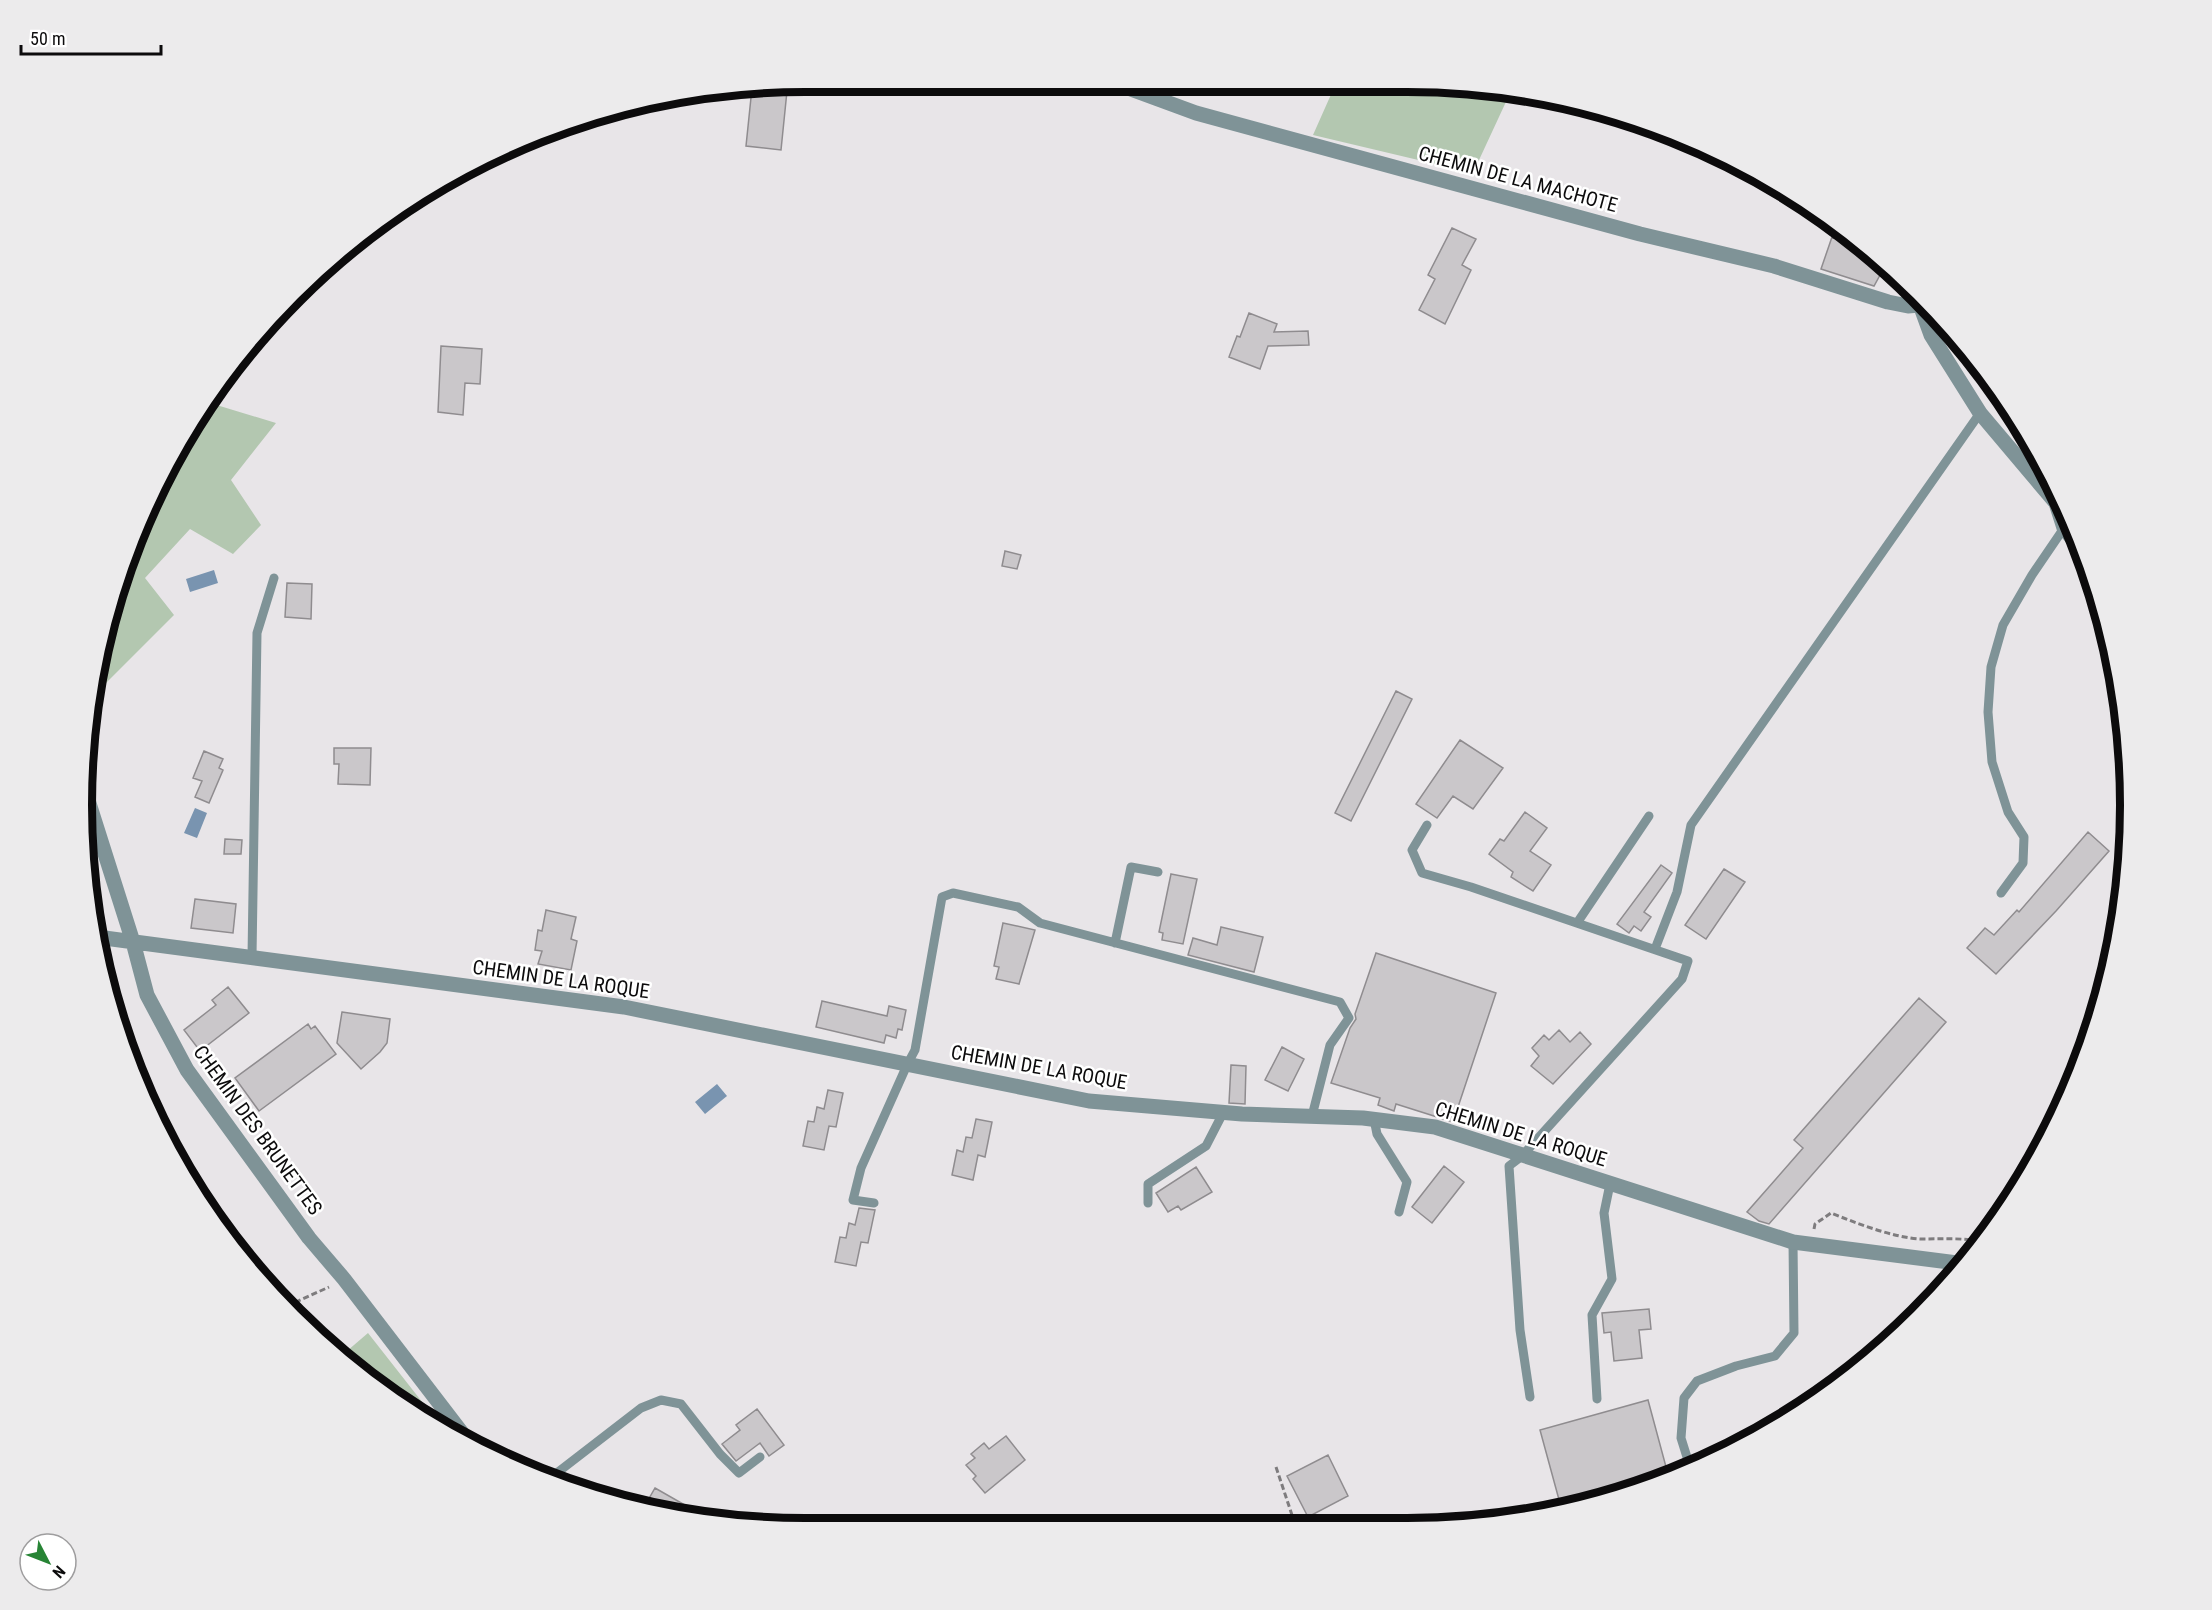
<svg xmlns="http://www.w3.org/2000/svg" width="2212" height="1610" font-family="'Roboto Condensed',sans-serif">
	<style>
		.green { fill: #b3c7b0 }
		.water { fill: #7994b0 }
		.building { fill: #cac7ca; stroke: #8f8c8f; stroke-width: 1.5 }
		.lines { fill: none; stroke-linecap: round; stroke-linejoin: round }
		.path { stroke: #7e7c7e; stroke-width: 3; stroke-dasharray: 6 3; stroke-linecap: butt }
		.service { stroke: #7f9397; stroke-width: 9 }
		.minor { stroke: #7f9397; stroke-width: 15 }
		.labels { text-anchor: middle; stroke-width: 5; stroke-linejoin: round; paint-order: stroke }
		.street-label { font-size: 20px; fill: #0c0b0c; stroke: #fff }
		.rim { fill: none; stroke: #0c0b0c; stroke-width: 8 }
	</style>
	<rect width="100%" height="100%" fill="#e8e5e8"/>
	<!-- green -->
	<path class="green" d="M1337,81H1407L1511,91L1473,173L1313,135Z
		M210,403L276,423L231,480L261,525L233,554L190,529L145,578L174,615L95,694L90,695L106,617L156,485Z
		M368,1333L430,1412L425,1417L364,1379L340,1357Z"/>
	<!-- water -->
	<path class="water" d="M214,570L218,583L190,592L186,579Z
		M195,808L207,813L197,838L184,833Z
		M717,1084L727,1096L705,1114L695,1102Z"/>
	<!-- building -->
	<path class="building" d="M775,85L774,90L787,91L781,150L746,146L752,88Z
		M1452,228L1476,239L1462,265L1471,270L1445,324L1419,310L1435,279L1428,275Z
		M1832,237L1854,245L1886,264L1874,286L1821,269Z
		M1249,313L1277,324L1274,332L1308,331L1309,345L1268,346L1260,369L1229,357L1237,336L1240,337Z
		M441,346L482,349L480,384L465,383L463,415L438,412Z
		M1005,551L1021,555L1017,569L1002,566Z
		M287,583L312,584L311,619L285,617Z
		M1396,691L1412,699L1351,821L1335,813Z
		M1460,740L1503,768L1473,809L1453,796L1437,818L1416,804Z
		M334,748H371L370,785L338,784L339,764H334Z
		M204,751L223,759L219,768L223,770L209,803L195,797L202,781L193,778Z
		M1525,812L1547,828L1530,851L1551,865L1533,891L1511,877L1513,872L1489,854L1500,839L1504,841Z
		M2088,832L2109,851L2056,911L1996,974L1967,948L1985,928L1994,935L2017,910L2019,912Z
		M225,839L242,840L241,854H224Z
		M1661,865L1672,873L1644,912L1651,917L1641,931L1634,926L1629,933L1617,924Z
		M1724,869L1745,882L1706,939L1685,925Z
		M1171,874L1197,879L1183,944L1162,940L1163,933L1159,932Z
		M195,899L236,904L233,933L191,928Z
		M546,910L576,917L571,939L577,941L571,970L538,964L542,951L535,950L538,930L542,931Z
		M1003,923L1035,930L1019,984L996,979L999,967L994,966Z
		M1221,927L1263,937L1254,972L1188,955L1193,938L1217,945Z
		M1376,953L1496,993L1453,1122L1396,1104L1394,1111L1378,1105L1380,1098L1331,1083L1350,1028L1356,1019L1355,1014Z
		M228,987L249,1013L200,1051L184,1030L216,1005L212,1000Z
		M1919,998L1946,1022L1769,1224L1759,1221L1747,1212L1803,1148L1794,1140Z
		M822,1001L887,1016L889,1006L906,1010L902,1030L898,1029L896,1038L886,1035L884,1043L816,1027Z
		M342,1012L390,1019L387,1043L380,1052L361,1069L337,1043Z
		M308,1024L311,1029L315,1026L336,1054L259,1111L235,1078Z
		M1559,1030L1570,1042L1580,1032L1591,1044L1553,1084L1531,1066L1539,1056L1532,1048L1544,1035L1549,1040Z
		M1282,1047L1304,1059L1288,1091L1265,1080Z
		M1231,1065L1246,1066L1245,1104L1229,1103Z
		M828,1090L843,1093L836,1127L829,1126L824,1150L803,1146L808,1121L814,1122L817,1107L824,1109Z
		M976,1119L992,1122L985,1157L978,1155L973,1180L952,1175L957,1150L963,1152L966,1137L972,1138Z
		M1444,1166L1464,1182L1432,1223L1412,1207Z
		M1196,1167L1212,1192L1181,1210L1178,1206L1168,1212L1156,1193Z
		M859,1208L875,1210L868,1243L861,1242L856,1266L835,1262L840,1237L846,1238L849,1223L855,1225Z
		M1649,1309L1651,1329L1639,1330L1642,1358L1614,1361L1611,1332L1604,1333L1602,1313Z
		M1648,1400L1669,1478L1561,1507L1540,1430Z
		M757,1409L784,1445L769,1456L760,1443L736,1461L722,1444L740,1430L736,1425Z
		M1006,1436L1025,1460L985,1493L973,1479L976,1476L966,1465L975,1458L971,1454L984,1443L989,1449Z
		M1328,1455L1348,1496L1308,1517L1287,1476Z
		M655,1488L706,1517L705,1519L643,1509Z"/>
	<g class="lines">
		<!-- path -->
		<path class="path" d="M1814,1229L1815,1224L1831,1213C1856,1223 1894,1238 1921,1239C1938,1239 1954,1238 1972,1240
			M1970,1248L1972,1240L1992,1229
			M288,1308L296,1302L329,1287
			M1276,1467L1295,1524"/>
		<!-- service -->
		<path class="service" d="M1427,825L1412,850L1422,873L1471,887L1688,961L1682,979L1522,1156L1509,1166L1520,1330L1530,1397
			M2001,893L2023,863L2024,837L2008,812L1992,762L1988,712L1991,667L2003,625L2032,575L2064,528
			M1577,923L1649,816
			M1115,943L1131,867L1158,872
			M1655,949L1677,892L1691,825L1980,413
			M252,957L257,633L274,578
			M1374,1119L1377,1134L1407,1182L1399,1212
			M874,1203L853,1200L861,1168L907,1065L915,1050L942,897L953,893L1018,907L1040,923L1340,1002L1349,1018L1330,1045L1312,1116
			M1148,1203V1184L1206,1146L1223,1113
			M1597,1399L1592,1315L1612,1279L1604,1213L1610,1184
			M1691,1470L1681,1438L1684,1398L1697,1381L1736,1366L1775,1356L1794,1333L1793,1242
			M549,1479L641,1408L661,1400L681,1404L720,1454L739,1473L760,1457"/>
		<!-- minor -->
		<path class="minor" d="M1109,81L1196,113L1640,234L1774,266L1888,302L1908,306L1919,305
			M1915,291L1931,335L1980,413L2056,503L2064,528L2084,553
			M87,797L133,942L147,995L187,1070L309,1238L344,1279L472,1446
			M97,937L624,1007L1089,1101L1242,1114L1363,1118L1435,1127L1793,1242L1965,1264"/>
	</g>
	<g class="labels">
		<!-- street labels -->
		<g class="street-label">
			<text transform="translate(1518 179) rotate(15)" y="7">CHEMIN DE LA MACHOTE</text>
			<text transform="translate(561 979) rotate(8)" y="7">CHEMIN DE LA ROQUE</text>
			<text transform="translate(1039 1067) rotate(10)" y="7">CHEMIN DE LA ROQUE</text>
			<text transform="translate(258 1130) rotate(54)" y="7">CHEMIN DES BRUNETTES</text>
			<text transform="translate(1521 1134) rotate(17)" y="7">CHEMIN DE LA ROQUE</text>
		</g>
	</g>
	<!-- crop -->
	<path d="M0 0H2212V1610H0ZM805 92H1407A713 713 0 0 1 2120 805V805A713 713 0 0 1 1407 1518H805A713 713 0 0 1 92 805V805A713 713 0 0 1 805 92Z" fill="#ecebec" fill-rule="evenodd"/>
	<path class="rim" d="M805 92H1407A713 713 0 0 1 2120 805V805A713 713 0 0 1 1407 1518H805A713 713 0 0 1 92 805V805A713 713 0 0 1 805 92Z"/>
	<!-- north arrow -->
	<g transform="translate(48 1562) rotate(132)"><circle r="28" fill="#ffffff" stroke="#9e9d9e" stroke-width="1.5"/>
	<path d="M0-4.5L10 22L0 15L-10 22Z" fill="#278435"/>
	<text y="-9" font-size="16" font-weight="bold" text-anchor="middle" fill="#0c0b0c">N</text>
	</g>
	<!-- scale -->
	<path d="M21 45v9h140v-9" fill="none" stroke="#0c0b0c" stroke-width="3"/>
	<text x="30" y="45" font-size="18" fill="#0c0b0c" stroke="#ffffff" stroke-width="4.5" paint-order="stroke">50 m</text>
</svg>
